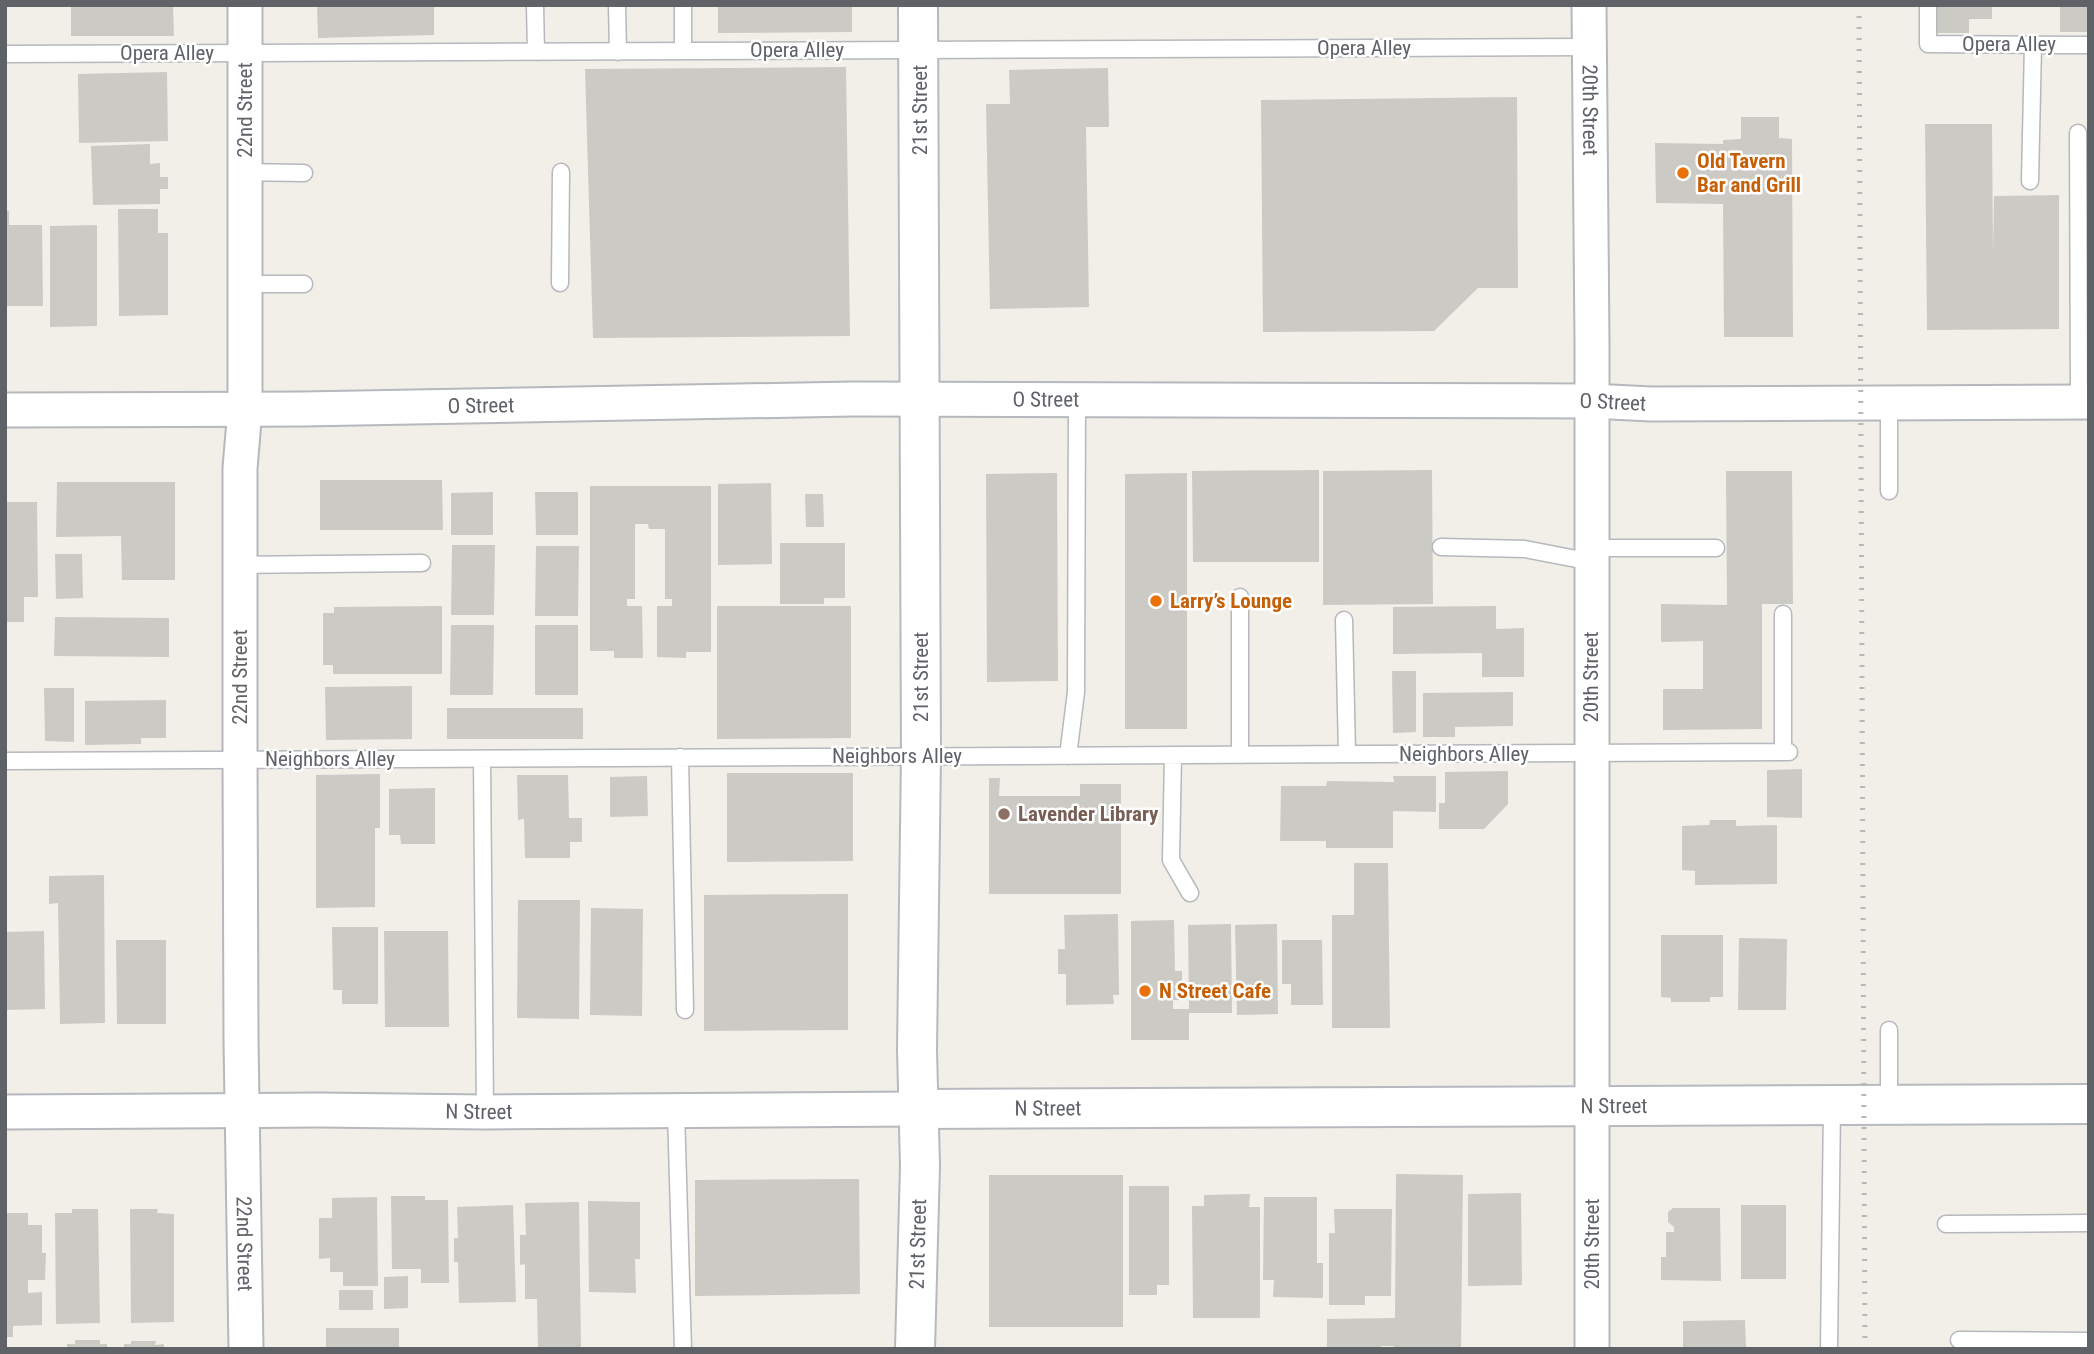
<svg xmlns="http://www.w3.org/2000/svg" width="2094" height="1354" font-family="'Roboto Condensed',sans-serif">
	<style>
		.building { fill: #cccac5 }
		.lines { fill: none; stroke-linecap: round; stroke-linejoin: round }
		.lane-casing { stroke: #b5b8bc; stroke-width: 19 }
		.street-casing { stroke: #b5b8bc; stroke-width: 37 }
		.secondary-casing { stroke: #b6babf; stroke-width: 42 }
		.lane { stroke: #fff; stroke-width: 16 }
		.street { stroke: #fff; stroke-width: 33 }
		.secondary { stroke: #fff; stroke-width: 38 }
		.rail { stroke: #b6b7b8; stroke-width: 5; stroke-dasharray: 2 9; stroke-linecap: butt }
		.food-dot { fill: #e8710a; stroke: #fff; stroke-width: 2.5 }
		.education-dot { fill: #8d6e63; stroke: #fff; stroke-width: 2.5 }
		.labels { text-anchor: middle; stroke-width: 5; stroke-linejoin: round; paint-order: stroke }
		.street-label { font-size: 21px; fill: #5f6368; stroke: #fff }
		.food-label { font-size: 21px; font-weight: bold; fill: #c56008; stroke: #fff; text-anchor: start }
		.education-label { font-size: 21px; font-weight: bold; fill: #785e54; stroke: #fff; text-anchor: start }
	</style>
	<rect width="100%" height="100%" fill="#f1efe8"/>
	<!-- building -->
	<path class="building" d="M71,5H173L174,36H71Z
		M317,5H434V35L318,38Z
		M718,5H852V32L718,33Z
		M1933,5H1992V19H1969V33H1933Z
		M2060,5H2089V32H2060Z
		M846,67L850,336L593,338L585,69Z
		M1108,68L1109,127H1086L1089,307L990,309L986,104H1010L1009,70Z
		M167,72L168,141L79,143L78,74Z
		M1517,97L1518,288H1478L1434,331L1263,332L1261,100Z
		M1741,117H1779V138L1792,139L1793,337H1724L1723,204L1656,203L1655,143L1723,144V140L1741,139Z
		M1925,124H1992L1993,255L1994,196L2059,195V329L1927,330Z
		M150,144V164L160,163V177H168V189H160V204L93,205L91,146Z
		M118,209H158V233H168V315L119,316Z
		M5,211H9V225H42L43,306H5Z
		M97,225V326L50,327V226Z
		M1319,470V562H1193L1192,471Z
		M1432,470L1433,604L1323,605V471Z
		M1726,471H1792L1793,604H1762V729L1663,730V689H1703V641L1661,642V604L1727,605Z
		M1057,473L1058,681L987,682L986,474Z
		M1187,473V729H1125V474Z
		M320,480H442L443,530H320Z
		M57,482H175V580H122L121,536L56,537Z
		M771,483L772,564L718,565V484Z
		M590,486H711V652H686V658L657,657V606H672V599H665V529H649L648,524H635V599H627V606H642L643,658H614V651H590Z
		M493,492V535H451V493Z
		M535,492H578V535H536Z
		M805,494H823L824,527H806Z
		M5,502H37L38,597H24V622H5Z
		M780,543H845V598H824V604H780Z
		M452,545H495L494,615H451Z
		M536,546H579L578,616H535Z
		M55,554H82L83,598L56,599Z
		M442,606V674H333V665H323V613H334V607Z
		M717,606H851V738L717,739Z
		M1496,606V629L1524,628V677H1482V653L1393,654V607Z
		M55,617L169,618V657L54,656Z
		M451,625H494L493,695H450Z
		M535,625H578V695H535Z
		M1392,671H1416V732L1393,733Z
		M412,686V739L326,740L325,687Z
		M44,688H74V742L45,741Z
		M1513,692V726L1455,727V737H1423V693Z
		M166,700V738H141V744L85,745V701Z
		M447,708H583V739H447Z
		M1802,769V818L1767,817V770Z
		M1508,771V804L1484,829H1439V803H1445V772Z
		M727,773H853V861L727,862Z
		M380,774V828H375V907L316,908V775Z
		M517,775H568L569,818H582V842H570V858H525L524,819L518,820Z
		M647,776L648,816L610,817V777Z
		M1393,776H1436V812L1393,811V848H1326V841H1280L1281,786H1326L1327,781L1394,782Z
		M989,778H1000L999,796H1080V784H1121V894H989Z
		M435,788V844H401L400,835H389V789Z
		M1710,820H1736V826L1777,825V884L1695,885V871L1682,870V826L1709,825Z
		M1354,863H1388L1390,1028H1332V915H1354Z
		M104,875L105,1023L60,1024L58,903L49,904V876Z
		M848,894V1030L704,1031V895Z
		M518,900H580L579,1019L517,1018Z
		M591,908L643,909L642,1016L590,1015Z
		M1118,914L1119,995H1113L1114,1004L1066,1005V974H1058V949H1065L1064,915Z
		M1174,920L1175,971H1182V1000H1173V1009H1189L1188,925L1231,924L1232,1013H1189V1040H1131V921Z
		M1277,924L1278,1014L1237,1015L1235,925Z
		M332,927H378V1004H342V990H333Z
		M44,931L45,1009L5,1010V932Z
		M384,931H448L449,1027H385Z
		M1661,935H1723V997H1710V1002H1671V998L1661,997Z
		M1739,938L1787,939L1786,1010H1738Z
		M116,940H166V1024H117Z
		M1282,940H1322L1323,1005H1291V984H1282Z
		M1396,1174L1463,1175L1461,1349H1394V1346H1381V1349H1327V1319L1395,1318Z
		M989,1175H1123V1327H989Z
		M859,1179L860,1294L695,1296V1180Z
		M1129,1186H1169V1285H1157V1295H1129Z
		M1521,1193L1522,1285L1468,1286V1194Z
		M1250,1194L1249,1207H1260V1318H1193L1192,1206H1204V1195Z
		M391,1196H425V1200H448L449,1283H421V1269H392Z
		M377,1197L378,1286H343V1272H330V1258L319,1259V1218H332V1198Z
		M1264,1197H1317V1263H1323V1298L1273,1297L1274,1280H1263Z
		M588,1201L640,1202V1259H635L636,1293L589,1292Z
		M579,1202L581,1349H538L537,1299H525V1264L520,1265V1235H526L525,1203Z
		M513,1205L516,1302L459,1303L458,1262H454V1238H458L457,1207Z
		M1741,1205H1786V1279H1741Z
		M1673,1208H1720L1721,1281L1661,1280V1257H1666V1232H1674V1227L1668,1222V1212Z
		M72,1209H98L100,1323L56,1324L55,1213H72Z
		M130,1209H158L157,1213L174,1214V1322L131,1323Z
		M1334,1209H1392L1391,1296H1365V1305H1329V1233H1335Z
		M5,1213H28V1225H42V1253H46L45,1280H28V1293L42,1292V1325L13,1326V1337H5Z
		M408,1276V1308L384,1309V1277Z
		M339,1290H373V1310H339Z
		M1745,1320L1746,1349H1683V1321Z
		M326,1328H399V1349H326Z
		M75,1340H100V1344H107V1349H67V1344H75Z
		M131,1341H156L155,1345L164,1344V1349H124V1344H131Z"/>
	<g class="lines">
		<!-- lane casing -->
		<g class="lane-casing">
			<path id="lane" d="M535,5L536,52
				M617,5L618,52
				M683,5V51
				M1928,5V44L2089,45
				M5,54L1589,47
				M2078,133L2079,402
				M245,172L304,173
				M2030,181L2033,45
				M560,283L561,172
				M245,284H304
				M1889,402V491
				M1441,547L1525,549L1592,562
				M1592,548H1716
				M240,565L422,563
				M1344,620L1347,754
				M1783,752V614
				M1173,755L1171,860L1190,893
				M1240,755V597
				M1068,756L1076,692L1077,400
				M680,757L685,1010
				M482,759L485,1112
				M5,761L1789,752
				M1889,1105V1030
				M676,1111L683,1349
				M1946,1224L2089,1223
				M1959,1340L2089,1341
				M1829,1349L1832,1106"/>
		</g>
		<!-- street casing -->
		<g class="street-casing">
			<g id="street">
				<path id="s1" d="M245,5V409L240,468V759L241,1040L246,1349"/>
				<path id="s2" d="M1589,5L1592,343V1349"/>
				<path id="s3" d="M5,410L303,409L853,399L1591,401L1651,404L2089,402"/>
				<path id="s4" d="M5,1112L319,1110L485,1112L918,1109"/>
			</g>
		</g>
		<!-- secondary casing -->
		<g class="secondary-casing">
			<g id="secondary">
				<path id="s5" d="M918,1109L2089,1104"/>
				<path id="s6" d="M915,1349L920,1166L917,1050L921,756L918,5"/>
			</g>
		</g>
		<!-- lane -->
		<use href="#lane" class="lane"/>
		<!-- street -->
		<use href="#street" class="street"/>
		<!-- secondary -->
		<use href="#secondary" class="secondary"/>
		<!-- rail -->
		<path class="rail" d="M1859,5L1865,1349"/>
	</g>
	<!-- markers -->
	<g class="food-dot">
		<circle cx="1683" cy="173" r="7"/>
		<circle cx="1156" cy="601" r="7"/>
		<circle cx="1145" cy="991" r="7"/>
	</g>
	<circle class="education-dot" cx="1004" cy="814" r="7"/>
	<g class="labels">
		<!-- street labels -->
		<g class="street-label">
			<text x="2009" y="51">Opera Alley</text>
			<text x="1364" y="55">Opera Alley</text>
			<text x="797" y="57">Opera Alley</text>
			<text x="167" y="60">Opera Alley</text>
			<text transform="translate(245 110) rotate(-90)" y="7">22nd Street</text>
			<text transform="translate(920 110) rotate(-90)" y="7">21st Street</text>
			<text dy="7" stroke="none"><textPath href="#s2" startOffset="105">20th Street</textPath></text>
			<text dy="7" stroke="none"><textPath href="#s3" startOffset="1041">O Street</textPath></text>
			<text dy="7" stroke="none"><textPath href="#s3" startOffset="1608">O Street</textPath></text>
			<text dy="7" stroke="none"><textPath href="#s3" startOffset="476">O Street</textPath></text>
			<text transform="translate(240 677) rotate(-90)" y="7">22nd Street</text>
			<text transform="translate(921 677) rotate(-90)" y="7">21st Street</text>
			<text transform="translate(1591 677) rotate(-90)" y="7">20th Street</text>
			<text x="1464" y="761">Neighbors Alley</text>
			<text x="897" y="763">Neighbors Alley</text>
			<text x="330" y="766">Neighbors Alley</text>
			<text dy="7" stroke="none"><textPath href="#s5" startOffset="696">N Street</textPath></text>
			<text dy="7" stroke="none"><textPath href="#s5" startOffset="130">N Street</textPath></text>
			<text dy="7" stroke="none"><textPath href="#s4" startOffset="474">N Street</textPath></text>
			<text dy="7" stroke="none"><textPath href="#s1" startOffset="1239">22nd Street</textPath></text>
			<text dy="7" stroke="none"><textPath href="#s6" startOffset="105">21st Street</textPath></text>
			<text transform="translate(1592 1244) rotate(-90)" y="7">20th Street</text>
		</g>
		<!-- food labels -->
		<g class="food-label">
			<text x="1697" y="168">Old Tavern<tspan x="1697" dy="24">Bar and Grill</tspan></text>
			<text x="1170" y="608">Larry’s Lounge</text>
			<text x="1159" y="998">N Street Cafe</text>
		</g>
		<!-- education labels -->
		<g class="education-label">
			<text x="1018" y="821">Lavender Library</text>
		</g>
	</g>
	<!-- border -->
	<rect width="2094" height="1354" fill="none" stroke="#5f6368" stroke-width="14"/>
</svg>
